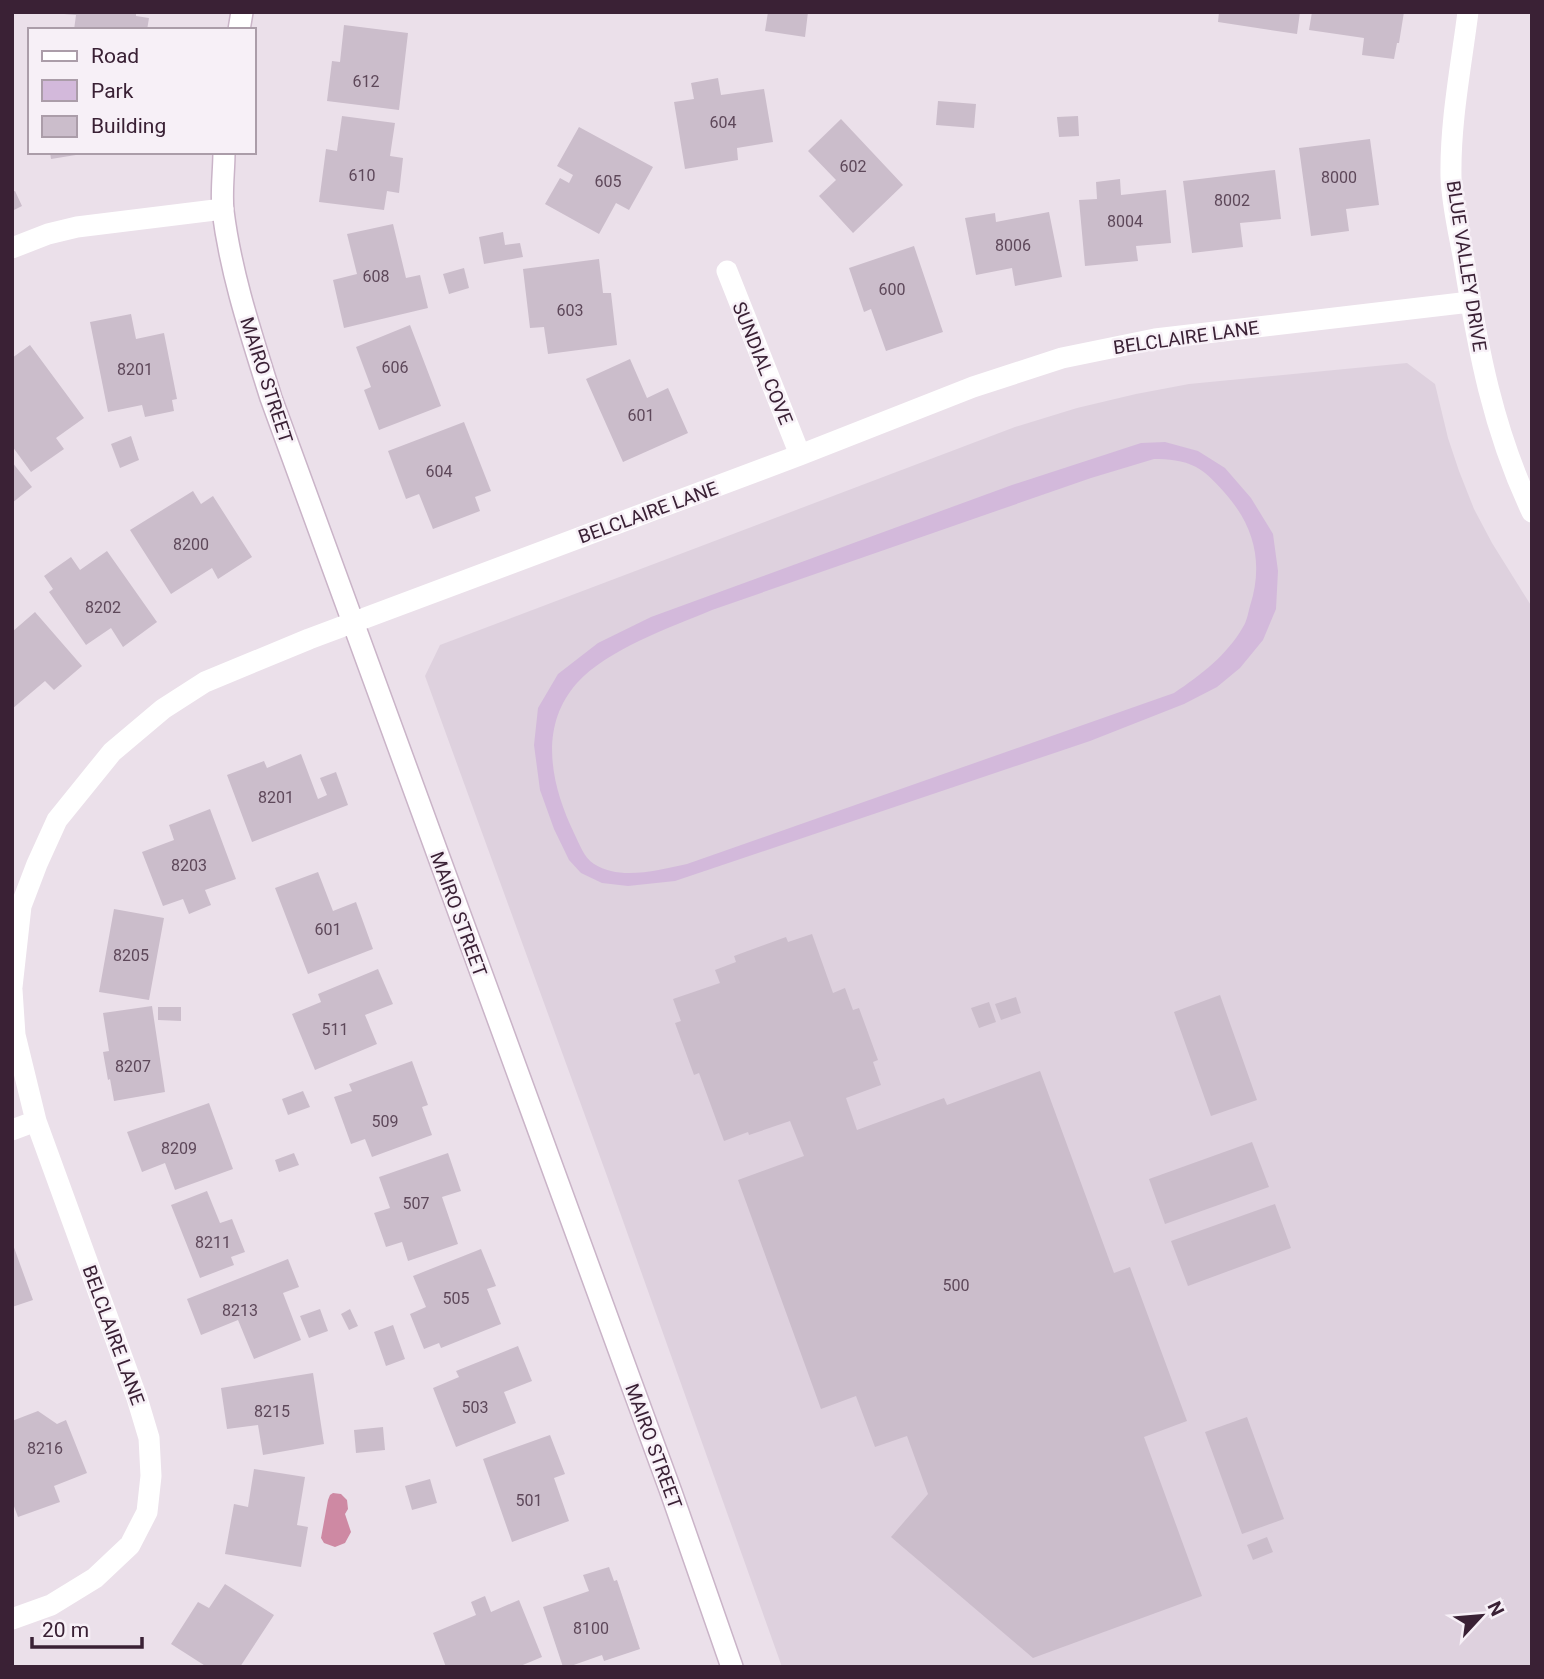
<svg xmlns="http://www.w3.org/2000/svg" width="1544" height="1679" font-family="Roboto,sans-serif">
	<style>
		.built { fill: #ded1de }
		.green { fill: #d3b9db; fill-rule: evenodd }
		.water { fill: #ce89a3 }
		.building { fill: #cbbdcb }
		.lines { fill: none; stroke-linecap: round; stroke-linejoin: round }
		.secondary-casing { stroke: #cab4c8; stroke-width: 24 }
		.street { stroke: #fff; stroke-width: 21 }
		.secondary { stroke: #fff; stroke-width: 21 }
		.labels { text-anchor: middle; stroke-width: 5; stroke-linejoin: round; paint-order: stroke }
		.number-label { font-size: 16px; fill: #5e485a }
		.street-label { font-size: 19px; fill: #3a2135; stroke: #f7f0f7 }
	</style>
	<rect width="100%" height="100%" fill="#ebe0ea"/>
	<!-- built -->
	<path class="built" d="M1407,363L1435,384L1448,438L1459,471L1474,509L1492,543L1532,607V1667H782L607,1176L425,676L440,645L1015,427L1077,408L1136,394L1189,384Z"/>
	<!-- green -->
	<path class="green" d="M1165,442L1198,451L1225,468L1251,498L1273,534L1278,571L1276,609L1263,640L1240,668L1217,687L1184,704L1090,741L675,881L628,886L602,883L581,873L569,860L554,829L540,790L534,745L538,708L558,674L598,643L651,617L1012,485L1141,443ZM1154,459C1168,459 1183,460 1196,467C1206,472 1216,483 1224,492C1254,525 1264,563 1250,606C1248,613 1247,621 1243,627C1227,655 1201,675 1174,693L687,864C657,870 621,881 594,864C584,858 579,843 574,833C551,785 538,727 577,683C608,649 669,628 712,610L1091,478Z"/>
	<!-- water -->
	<path class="water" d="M333,1493L341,1494L347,1500L348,1509L345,1514L351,1532L345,1543L335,1547L324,1543L321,1538L328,1500L330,1495Z"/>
	<!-- building -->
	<path class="building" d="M65,12H136V16L149,18L147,30H74L76,15L64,14Z
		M768,12H808L805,37L765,31Z
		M1219,12H1300L1297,34L1218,22Z
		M1312,12H1404L1399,43H1397L1394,59L1362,55L1364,38L1309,30Z
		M344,25L408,33L399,110L327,101L332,61L340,62Z
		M718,78L721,95L764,89L773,142L737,148L738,160L685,169L674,102L694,99L691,83Z
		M938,101L976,104L974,128L936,125Z
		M342,116L395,123L390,156L403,158L399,193L387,191L384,210L319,202L326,149L337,151Z
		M1078,116L1079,136L1059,137L1057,117Z
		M841,119L903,185L853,233L819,196L836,180L808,151Z
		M579,127L653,167L629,210L616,203L599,234L545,204L560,178L569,183L573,175L557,166Z
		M1370,139L1379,205L1346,209L1349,231L1311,236L1299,148Z
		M50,152H82V154L51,159Z
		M1275,170L1281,219L1240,223L1243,247L1192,253L1183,181Z
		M1120,179L1121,195L1166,190L1171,243L1136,246L1138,261L1085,266L1079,200L1097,199L1096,182Z
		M15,191L22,206L12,211V192Z
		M1049,212L1062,277L1015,286L1012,268L976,275L965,218L995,213L996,222Z
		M393,224L406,278L420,275L428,308L344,328L333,280L357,274L347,234Z
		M503,232L505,245L520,243L523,257L484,264L479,237Z
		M914,246L943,332L886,351L871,309L864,312L849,268Z
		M599,259L603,293H611L617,345L548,354L544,327L530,328L523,269Z
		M464,268L469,288L449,294L443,274Z
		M131,314L136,339L164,333L177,399L172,400L174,411L145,417L142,405L108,412L90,322Z
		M410,325L441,406L379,430L364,390L371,387L356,347Z
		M30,345L84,418L56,438L64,449L31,472L12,446V358Z
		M630,359L647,398L668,388L688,433L623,462L586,379Z
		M464,422L491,491L475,497L480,511L433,529L419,494L406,499L388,451Z
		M131,436L139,460L120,468L111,444Z
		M12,462L32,487L12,503Z
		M193,491L201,504L213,496L252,557L218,579L212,568L171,594L130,530Z
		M107,551L157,622L123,647L111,628L86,645L49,592L53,589L44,576L71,557L80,570Z
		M35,612L82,666L54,690L45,681L12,709V632Z
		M301,754L318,799L327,795L320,778L336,772L348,805L252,842L227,775L264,761L267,768Z
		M210,809L236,879L205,890L211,905L189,914L183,899L163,906L142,852L174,840L169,825Z
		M318,872L333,911L356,902L373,949L308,974L275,888Z
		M114,909L164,918L149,1000L99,992Z
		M812,934L833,993L845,988L853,1010L859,1008L878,1060L873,1062L881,1085L846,1098L857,1130L944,1098L947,1105L1040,1071L1114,1273L1130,1267L1187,1421L1144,1437L1202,1596L1033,1658L891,1537L928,1494L907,1436L875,1447L856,1396L821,1409L738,1180L804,1156L790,1121L749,1135L748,1132L724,1141L699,1073L694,1075L675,1023L681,1021L673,999L720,983L715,970L736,962L734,956L786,937L788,942Z
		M378,969L393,1004L365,1015L377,1044L315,1070L292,1014L321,1002L318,994Z
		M1220,995L1257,1100L1211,1116L1174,1012Z
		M1016,997L1021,1013L1001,1020L995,1004Z
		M989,1002L996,1022L979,1028L971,1008Z
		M152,1006L165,1092L114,1101L110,1079L108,1080L103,1052L109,1051L103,1013Z
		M158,1007H181V1021L158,1020Z
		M412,1061L428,1105L422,1107L432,1135L372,1157L365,1139L351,1144L334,1097L352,1091L349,1084Z
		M303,1091L310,1107L288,1115L282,1099Z
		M209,1103L233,1169L175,1190L165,1163L142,1172L127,1132Z
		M1252,1142L1269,1187L1165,1224L1149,1179Z
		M294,1153L299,1165L279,1172L275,1160Z
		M448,1153L461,1191L442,1197L458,1244L408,1261L402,1242L386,1247L374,1213L390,1208L379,1177Z
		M207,1191L220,1223L232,1219L245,1252L231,1257L234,1265L200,1278L171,1205Z
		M1275,1204L1291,1248L1188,1286L1171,1241Z
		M12,1242L33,1300L12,1307Z
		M481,1249L496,1286L487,1289L501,1324L441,1348L439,1343L424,1349L410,1314L426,1307L413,1276Z
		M288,1259L299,1287L283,1293L301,1340L254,1359L238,1320L201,1335L187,1299Z
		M320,1309L328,1331L309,1338L300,1316Z
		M350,1309L358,1326L349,1330L341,1314Z
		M393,1325L405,1359L386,1366L374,1332Z
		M518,1346L532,1381L504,1392L516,1423L456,1447L433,1388L459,1377L456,1371Z
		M313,1373L324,1444L263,1455L258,1425L227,1429L221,1388Z
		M38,1411L57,1424L66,1420L87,1473L54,1486L60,1502L18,1517L12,1501V1421Z
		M1247,1417L1284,1519L1242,1534L1205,1432Z
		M383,1427L385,1450L356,1453L354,1430Z
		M550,1435L565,1474L554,1478L569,1521L512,1542L483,1459Z
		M254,1469L305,1477L297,1525L308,1527L301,1567L225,1554L234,1504L248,1507Z
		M430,1479L437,1503L412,1510L405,1486Z
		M1267,1537L1273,1552L1253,1560L1247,1545Z
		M609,1567L614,1581L617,1580L640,1649L604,1661L602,1655L568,1667H563L543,1607L589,1591L583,1575Z
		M225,1584L274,1615L240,1667H207L171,1644L198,1602L209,1608Z
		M485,1596L491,1612L519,1600L542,1657L518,1667H446L433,1633L476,1615L471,1602Z"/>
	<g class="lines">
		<!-- secondary casing -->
		<g class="secondary-casing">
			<path id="secondary" d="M239,30L242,12
				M224,152C224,171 221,192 223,211C231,275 252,337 271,398L671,1492L732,1667"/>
		</g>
		<!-- street -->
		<path class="street" d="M1468,12C1461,67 1450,122 1451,177C1452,205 1459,233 1464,261C1478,350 1493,430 1532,512
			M12,248L48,234L77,227L223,209
			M727,271L800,455
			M12,987L21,906L37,864L57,820L112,752L163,709L205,682L309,639L800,455L973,387L1062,358L1155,339L1470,302
			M12,990L15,1035L36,1121L137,1398L149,1438L151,1476L147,1512L130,1545L95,1578L51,1605L12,1619
			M12,1130L36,1121"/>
		<!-- secondary -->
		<use href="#secondary" class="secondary"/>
	</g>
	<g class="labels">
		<!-- number labels -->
		<g class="number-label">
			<text x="366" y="87">612</text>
			<text x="723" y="128">604</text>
			<text x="853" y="172">602</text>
			<text x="362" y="181">610</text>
			<text x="1339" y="183">8000</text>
			<text x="608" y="187">605</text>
			<text x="1232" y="206">8002</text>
			<text x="1125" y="227">8004</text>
			<text x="1013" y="251">8006</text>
			<text x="376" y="282">608</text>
			<text x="892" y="295">600</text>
			<text x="570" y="316">603</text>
			<text x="395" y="373">606</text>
			<text x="135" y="375">8201</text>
			<text x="641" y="421">601</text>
			<text x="439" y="477">604</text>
			<text x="191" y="550">8200</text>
			<text x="103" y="613">8202</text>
			<text x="276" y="803">8201</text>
			<text x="189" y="871">8203</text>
			<text x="328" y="935">601</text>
			<text x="131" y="961">8205</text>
			<text x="335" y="1035">511</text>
			<text x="133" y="1072">8207</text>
			<text x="385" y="1127">509</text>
			<text x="179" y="1154">8209</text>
			<text x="416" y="1209">507</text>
			<text x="213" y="1248">8211</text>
			<text x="956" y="1291">500</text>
			<text x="456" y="1304">505</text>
			<text x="240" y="1316">8213</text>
			<text x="475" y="1413">503</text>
			<text x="272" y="1417">8215</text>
			<text x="45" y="1454">8216</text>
			<text x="529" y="1506">501</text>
			<text x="591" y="1634">8100</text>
		</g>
		<!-- street labels -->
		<g class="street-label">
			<text transform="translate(1467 266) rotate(81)" y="7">BLUE VALLEY DRIVE</text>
			<text transform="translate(1186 337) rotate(-8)" y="7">BELCLAIRE LANE</text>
			<text transform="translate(763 363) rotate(68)" y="7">SUNDIAL COVE</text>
			<text transform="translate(267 380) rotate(72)" y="7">MAIRO STREET</text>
			<text transform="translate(648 512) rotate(-20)" y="7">BELCLAIRE LANE</text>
			<text transform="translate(459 914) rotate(70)" y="7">MAIRO STREET</text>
			<text transform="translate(114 1335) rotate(70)" y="7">BELCLAIRE LANE</text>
			<text transform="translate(654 1446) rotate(70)" y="7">MAIRO STREET</text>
		</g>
	</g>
	<!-- border -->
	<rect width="1544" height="1679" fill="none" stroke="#3a2135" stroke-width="28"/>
	<!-- legend -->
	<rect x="28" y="28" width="228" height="126" fill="#f7f0f7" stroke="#ab9da9" stroke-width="2"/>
	<rect x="42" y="51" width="35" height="10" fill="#ffffff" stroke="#ab9da9" stroke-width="2"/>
	<text x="91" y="63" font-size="21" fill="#3a2135">Road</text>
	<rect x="42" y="80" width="35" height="21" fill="#d3b9db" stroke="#ab9da9" stroke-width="2"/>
	<text x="91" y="98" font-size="21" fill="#3a2135">Park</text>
	<rect x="42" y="116" width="35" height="21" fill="#cbbdcb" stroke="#ab9da9" stroke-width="2"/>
	<text x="91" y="133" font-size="21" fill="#3a2135">Building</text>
	<!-- north arrow -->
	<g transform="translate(1481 1616) rotate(64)" stroke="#f7f0f7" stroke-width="5" paint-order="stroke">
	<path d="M0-5L12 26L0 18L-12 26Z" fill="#3a2135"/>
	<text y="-10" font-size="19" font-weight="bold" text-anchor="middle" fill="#3a2135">N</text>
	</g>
	<!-- scale -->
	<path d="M32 1637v10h110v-10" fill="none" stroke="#3a2135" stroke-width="3.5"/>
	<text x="42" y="1637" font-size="21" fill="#3a2135" stroke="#f7f0f7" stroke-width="5" paint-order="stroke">20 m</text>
</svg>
